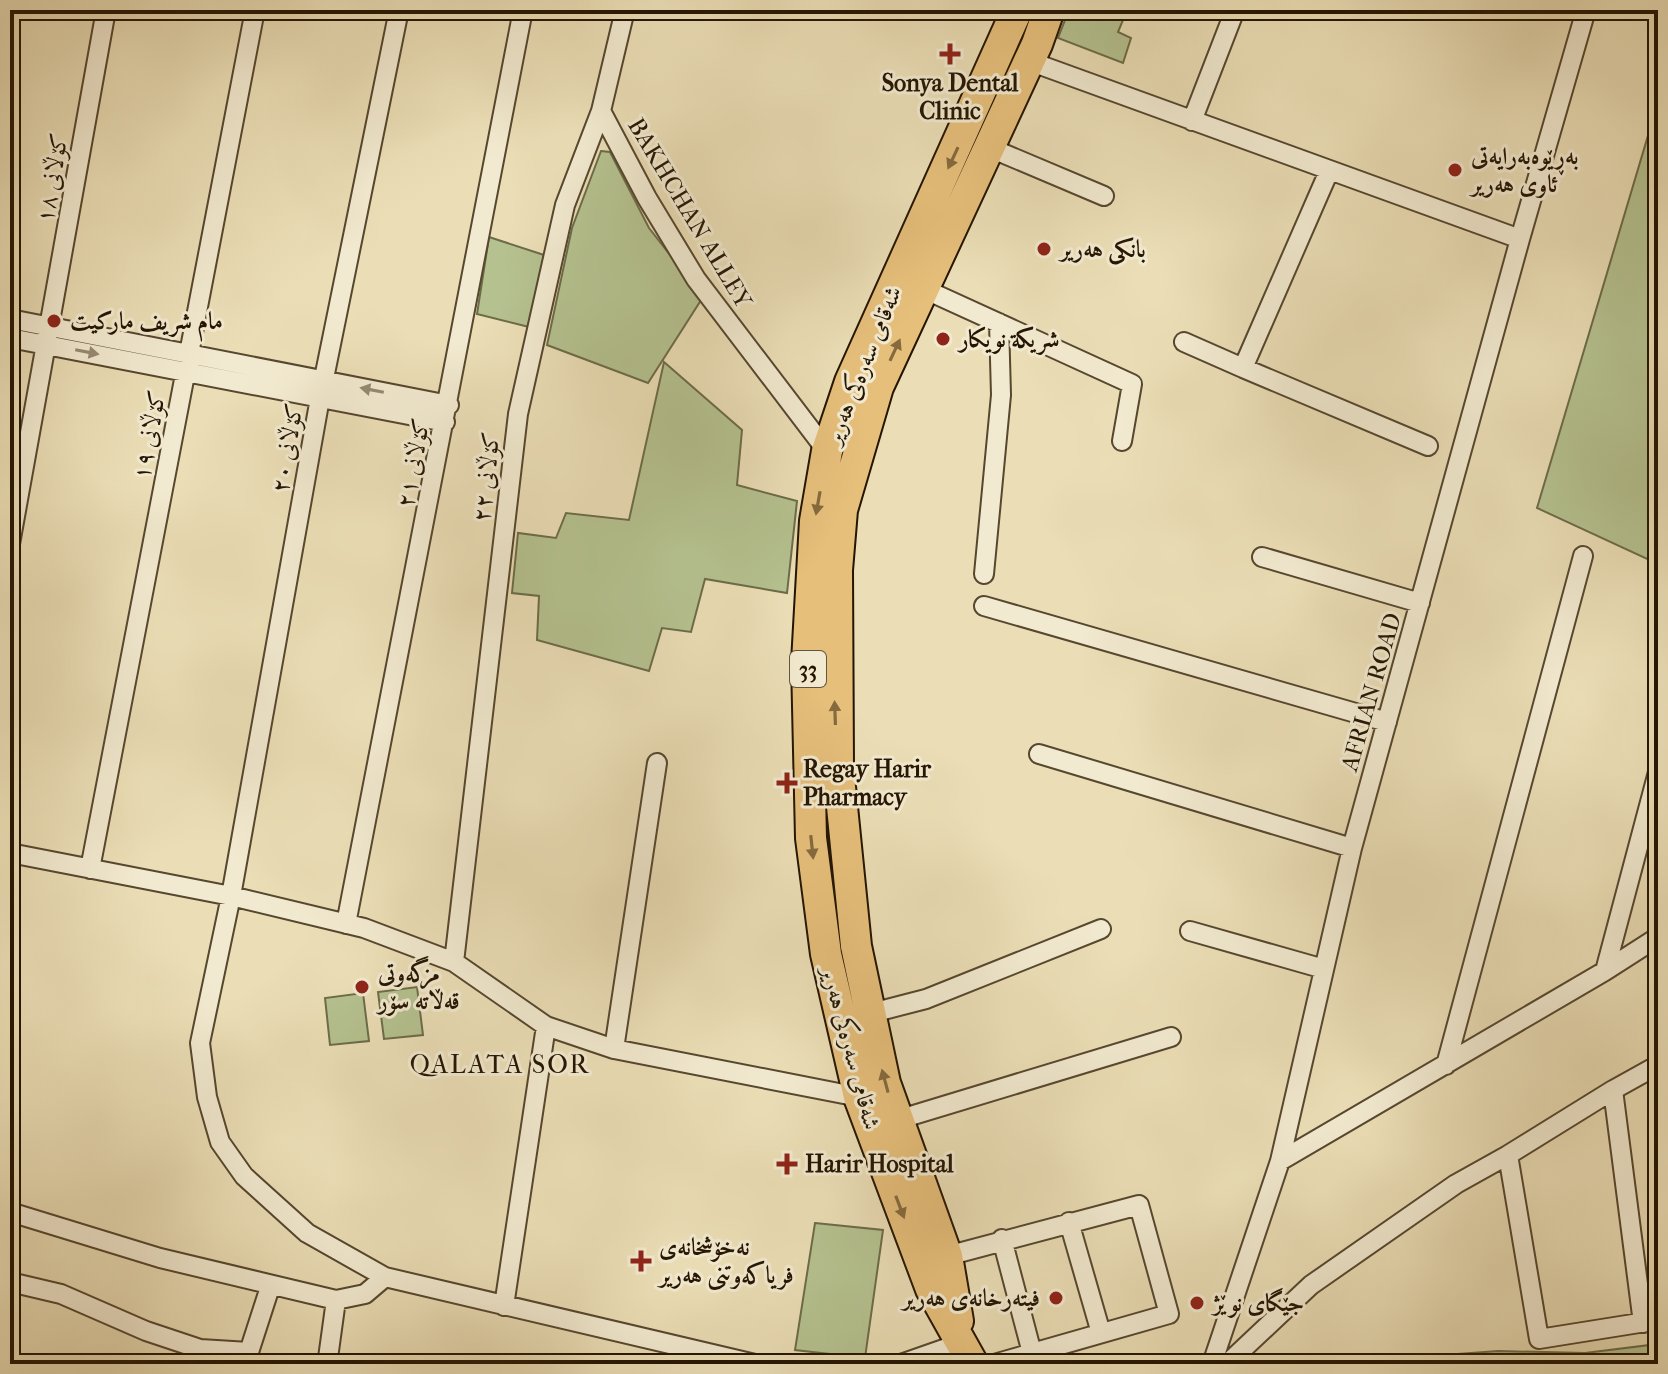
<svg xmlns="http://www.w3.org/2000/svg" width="1668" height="1374" font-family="'IM FELL French Canon',Amiri,serif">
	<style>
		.green { fill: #b5c290; stroke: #6c6c49; stroke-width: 2 }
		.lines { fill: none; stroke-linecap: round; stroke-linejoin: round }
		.street-casing { stroke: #56472f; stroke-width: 22 }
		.primary-casing { stroke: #241502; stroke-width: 34 }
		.street { stroke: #f2ead0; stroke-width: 18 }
		.primary { stroke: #e6bf7b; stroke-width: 30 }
		.oneway { fill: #856a3e }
		.oneway2 { fill: #958a73 }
		.poi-dot { fill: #8f2418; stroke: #f2ead0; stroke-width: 3 }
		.labels { text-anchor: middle; stroke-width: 6; stroke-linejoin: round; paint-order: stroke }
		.shield { fill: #f2ead0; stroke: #625540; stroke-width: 2 }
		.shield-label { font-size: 22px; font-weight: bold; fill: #241502 }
		.poi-label { font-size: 24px; font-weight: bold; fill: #241502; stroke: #f2ead0; text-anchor: start }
		.street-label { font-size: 24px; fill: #241502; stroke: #f2ead0 }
		.neighbourhood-label { font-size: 26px; letter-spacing: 2px; fill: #241502; stroke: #f2ead0 }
	</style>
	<rect width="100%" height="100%" fill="#ebdeb6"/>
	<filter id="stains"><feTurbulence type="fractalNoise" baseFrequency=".0025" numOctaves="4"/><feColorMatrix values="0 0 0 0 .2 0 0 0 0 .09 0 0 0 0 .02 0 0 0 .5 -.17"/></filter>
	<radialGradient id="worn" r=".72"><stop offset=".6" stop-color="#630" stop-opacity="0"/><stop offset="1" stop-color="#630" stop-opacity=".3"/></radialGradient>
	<!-- green -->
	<path class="green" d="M1069,10H1102L1123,20L1118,32L1131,38L1123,63L1058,38Z
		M1658,102V564L1537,508Z
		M601,151L610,152L649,228L703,297L648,383L547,345L572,228Z
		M489,237L544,255L529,327L477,314Z
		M664,362L742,430L737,485L797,501L787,593L705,579L691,632L662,628L649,671L537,640L539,596L512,593L518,533L556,538L566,513L629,520Z
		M417,987L423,1035L384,1039L378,992Z
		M363,993L369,1041L330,1045L325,998Z
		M815,1223L883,1230L865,1358L795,1350Z
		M1658,1344V1364H1426L1431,1356L1498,1351L1585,1353Z"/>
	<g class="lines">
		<!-- street casing -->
		<g class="street-casing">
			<path id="street" d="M399,10L320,398L231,896L200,1043L207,1097L220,1142L244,1176L307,1233L385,1277L755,1364
				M1029,61L1520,239L1586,10
				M601,111L647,198L696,279L827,451
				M1192,121L1235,10
				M988,147L1104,196
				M1329,171L1243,368L1428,446
				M924,289L1132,384L1122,441
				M10,319L449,405
				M10,338L445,422
				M1184,342L1243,368
				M10,544L106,10
				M1262,557L1420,603
				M984,574L1001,395L999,323
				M984,606L1387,722
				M1039,754L1352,848
				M10,853L231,896L364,928L454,962L546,1026L614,1049L859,1097
				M90,869L255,10
				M346,924L523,10
				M1190,931L1324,969
				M454,962L518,414L565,205L601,111L625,10
				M1605,971L1658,937
				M868,1014L926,999L1101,929
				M614,1049L657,763
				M1446,1065L1583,556
				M1613,1090L1658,1065
				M897,1120L1171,1037
				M1508,1155L1613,1090L1643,1323
				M1280,1161L1352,848L1520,239
				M10,1212L160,1258L336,1300L365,1294L385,1277
				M1069,1222L1101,1333
				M1002,1239L1032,1353
				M947,1256L1139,1205L1169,1314L994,1364
				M10,1282L61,1294L146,1331L200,1349L249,1352L270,1287
				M504,1306L546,1026
				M328,1358L336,1300
				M901,1364L961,1343
				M1212,1364L1280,1161L1605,971L1658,772
				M1227,1364L1311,1285L1456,1184L1508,1155L1539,1339L1658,1320"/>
		</g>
		<!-- primary casing -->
		<g class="primary-casing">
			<path id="primary" d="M958,1321L947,1256L885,1083L856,946L838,767L837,570L842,510L878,387L1037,44L1049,10
				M973,1364L931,1289L859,1097L826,954L811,838L807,662L815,521L827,451L850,382L1017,10"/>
		</g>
		<!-- street -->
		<use href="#street" class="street"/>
		<!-- primary -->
		<use href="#primary" class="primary"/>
	</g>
	<!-- one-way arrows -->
	<defs><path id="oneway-solid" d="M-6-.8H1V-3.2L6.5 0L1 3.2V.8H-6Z" transform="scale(2)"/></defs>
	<g class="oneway">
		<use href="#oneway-solid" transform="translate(953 158) rotate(115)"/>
		<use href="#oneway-solid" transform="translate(895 350) rotate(-65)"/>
		<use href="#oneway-solid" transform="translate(818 503) rotate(100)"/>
		<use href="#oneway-solid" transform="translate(835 713) rotate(-92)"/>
		<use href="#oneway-solid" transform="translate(812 847) rotate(84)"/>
		<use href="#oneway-solid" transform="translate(885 1081) rotate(-105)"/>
		<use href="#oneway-solid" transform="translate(900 1207) rotate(69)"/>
	</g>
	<g class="oneway2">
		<use href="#oneway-solid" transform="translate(87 352) rotate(11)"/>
		<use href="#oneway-solid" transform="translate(372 390) rotate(-169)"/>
	</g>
	<!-- markers -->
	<g class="poi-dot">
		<path d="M946 42h8v8h8v8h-8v8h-8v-8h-8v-8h8z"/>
		<circle cx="1455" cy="170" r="8"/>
		<circle cx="1044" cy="249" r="8"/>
		<circle cx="54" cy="321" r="8"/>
		<circle cx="943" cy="339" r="8"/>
		<path d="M783 771h8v8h8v8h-8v8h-8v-8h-8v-8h8z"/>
		<circle cx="362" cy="987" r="8"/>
		<path d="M783 1152h8v8h8v8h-8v8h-8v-8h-8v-8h8z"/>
		<path d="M637 1249h8v8h8v8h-8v8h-8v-8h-8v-8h8z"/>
		<circle cx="1056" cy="1298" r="8"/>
		<circle cx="1197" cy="1303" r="8"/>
	</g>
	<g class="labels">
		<!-- shield labels -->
		<rect class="shield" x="790" y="651" width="36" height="36" rx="6"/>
		<g class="shield-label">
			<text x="808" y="677">33</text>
		</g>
		<!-- poi labels -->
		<g class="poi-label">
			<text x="950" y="91" text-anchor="middle">Sonya Dental<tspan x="950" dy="28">Clinic</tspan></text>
			<text x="1471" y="164">بەڕێوەبەرایەتی<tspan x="1471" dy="28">ئاوی هەریر</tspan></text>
			<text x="1060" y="257">بانکی هەریر</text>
			<text x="70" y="329">مام شریف مارکیت</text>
			<text x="959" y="347">شريكة نويكار</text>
			<text x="803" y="777">Regay Harir<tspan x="803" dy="28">Pharmacy</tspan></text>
			<text x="378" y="981">مزگەوتی<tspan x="378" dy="28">قەڵاتە سۆر</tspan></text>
			<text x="805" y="1172">‌Harir Hospital</text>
			<text x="659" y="1255">نەخۆشخانەی<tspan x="659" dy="28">فریاکەوتنی هەریر</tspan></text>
			<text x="1040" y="1306" text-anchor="end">فیتەرخانەی هەریر</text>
			<text x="1213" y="1311">جێگای نوێژ</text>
		</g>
		<!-- street labels -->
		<g class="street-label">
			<text transform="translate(52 178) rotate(-80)" y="8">کۆڵانی ١٨</text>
			<text transform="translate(690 213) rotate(59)" y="8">BAKHCHAN ALLEY</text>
			<text transform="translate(863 365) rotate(-68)" y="8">شەقامی سەرەکی هەریر</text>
			<text transform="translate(149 435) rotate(-79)" y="8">کۆڵانی ١٩</text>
			<text transform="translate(287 448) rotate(-80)" y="8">کۆڵانی ٢٠</text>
			<text transform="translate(413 463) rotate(-79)" y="8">کۆڵانی ٢١</text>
			<text transform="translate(486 477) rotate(-83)" y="8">کۆڵانی ٢٢</text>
			<text transform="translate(1371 692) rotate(-74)" y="8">AFRIAN ROAD</text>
			<text transform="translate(851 1048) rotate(75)" y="8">شەقامی سەرەکی هەریر</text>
		</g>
		<!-- neighbourhood labels -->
		<g class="neighbourhood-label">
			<text x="500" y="1073">QALATA SOR</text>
		</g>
	</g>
	<!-- margin -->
	<rect width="1668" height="1374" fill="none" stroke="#ebdeb6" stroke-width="40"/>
	<rect x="12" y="12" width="1644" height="1350" fill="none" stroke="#241502" stroke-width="4"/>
	<rect x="20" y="20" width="1628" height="1334" fill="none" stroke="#241502" stroke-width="2"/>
	<rect width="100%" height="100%" filter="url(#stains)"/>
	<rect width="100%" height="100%" fill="url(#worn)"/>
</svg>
